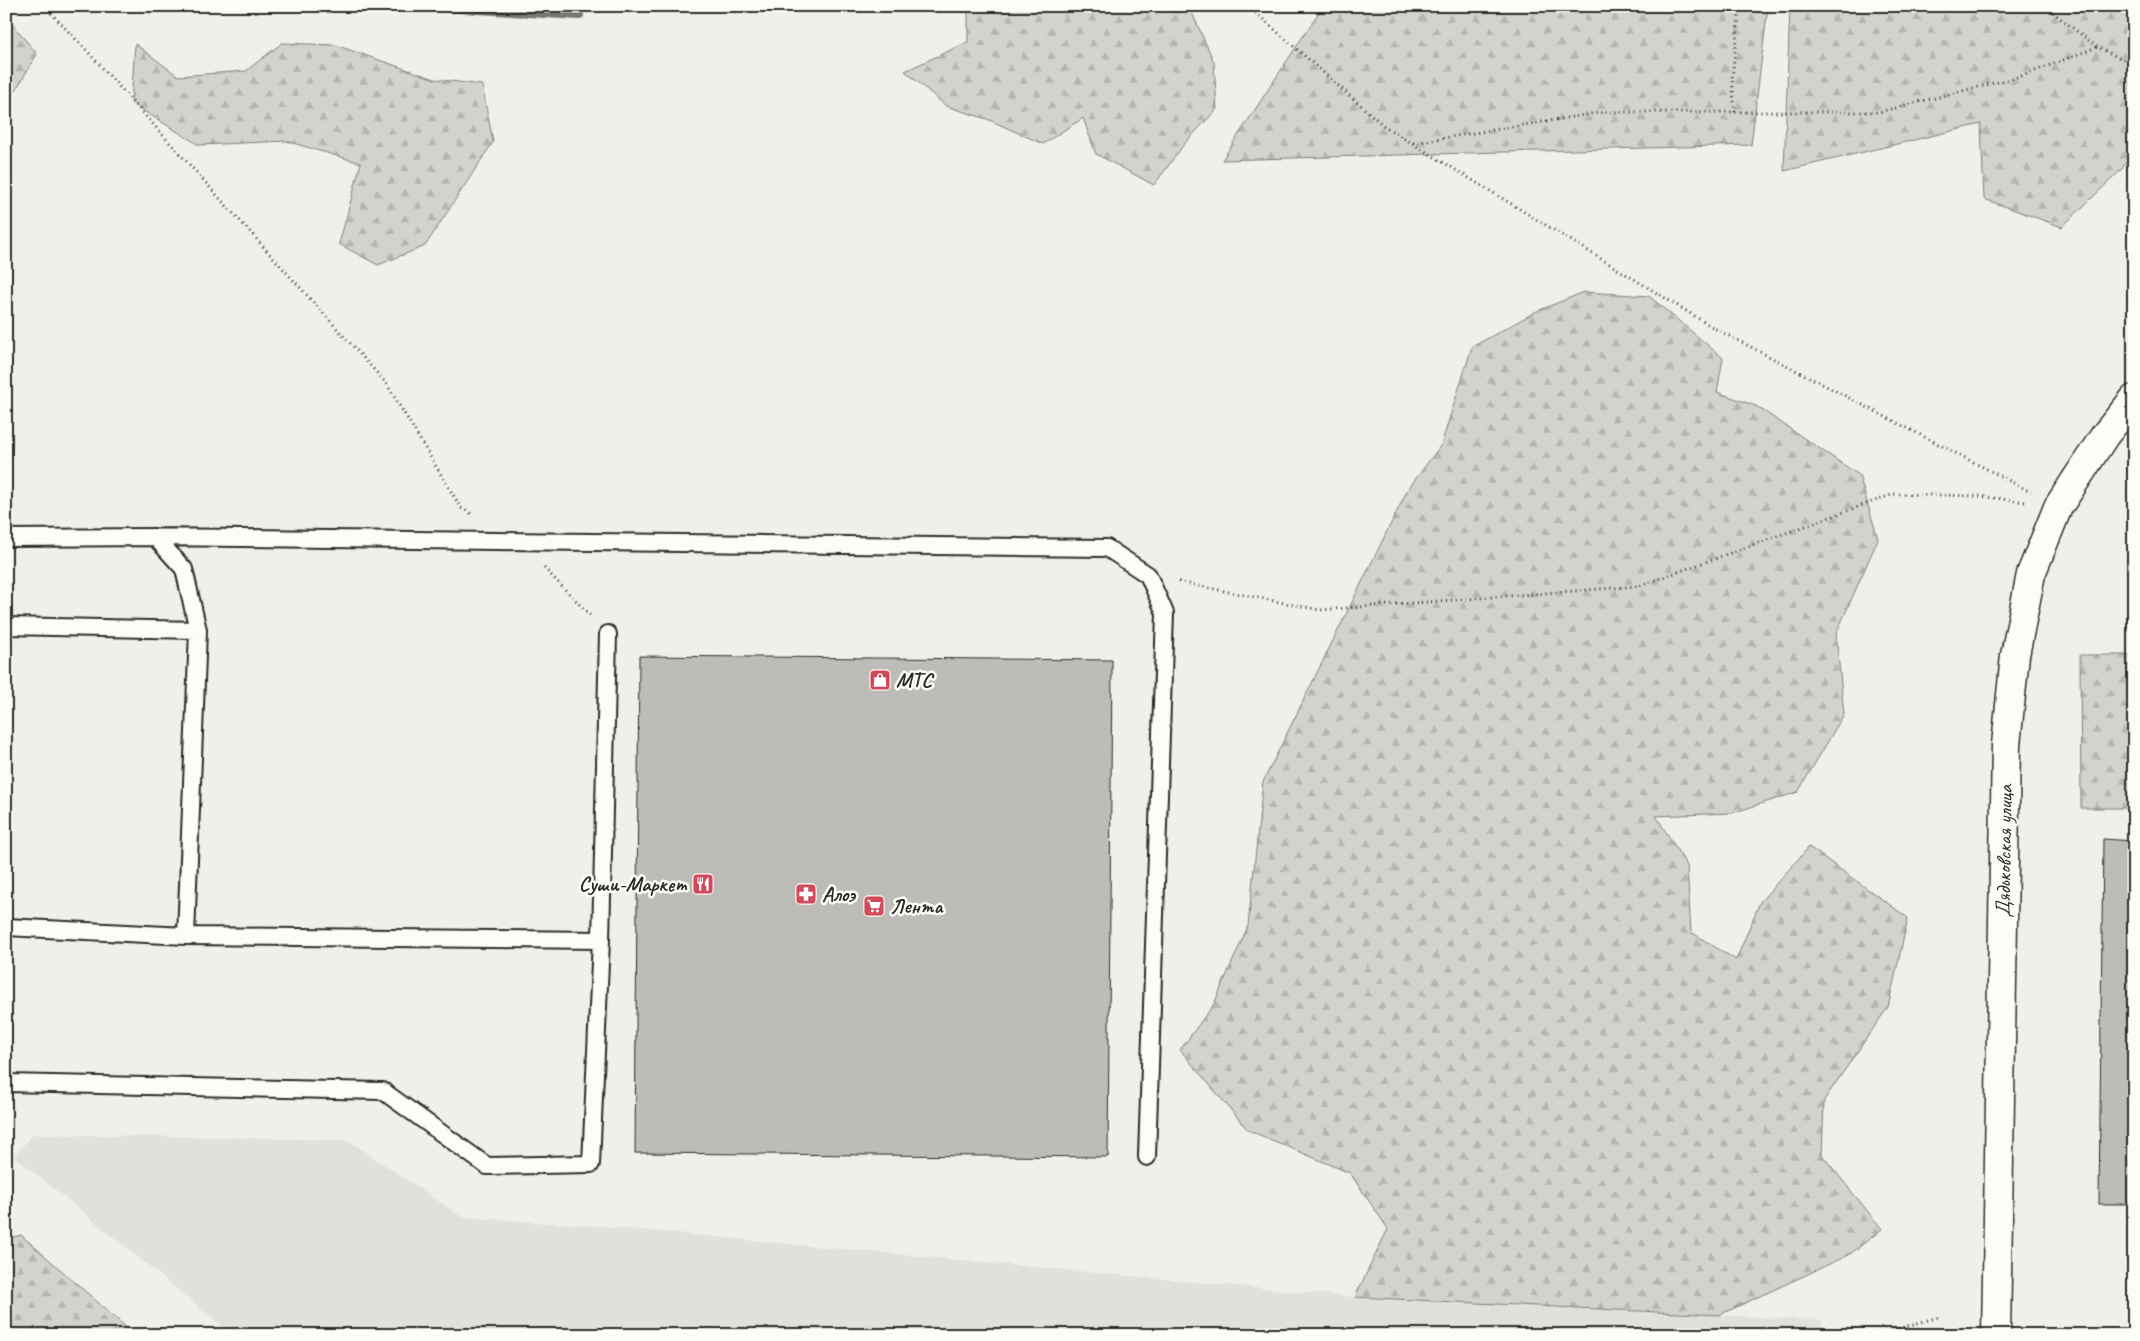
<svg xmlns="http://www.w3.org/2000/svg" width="2140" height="1341" font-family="Caveat,sans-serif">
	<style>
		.built { fill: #e1e0dc }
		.forest { fill: url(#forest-firs); stroke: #7f7e7d }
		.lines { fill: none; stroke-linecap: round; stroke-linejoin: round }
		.stream { stroke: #777775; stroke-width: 10 }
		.building { fill: #bdbcb8; stroke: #2b2b2b }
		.service-casing { stroke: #2b2b2b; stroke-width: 20 }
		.minor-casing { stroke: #2b2b2b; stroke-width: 31 }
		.path { stroke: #2b2b2b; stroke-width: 3; stroke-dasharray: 1 4; stroke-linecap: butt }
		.service { stroke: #fdfcf7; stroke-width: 16 }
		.minor { stroke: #fdfcf7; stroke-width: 28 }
		.labels { text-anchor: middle; stroke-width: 5; stroke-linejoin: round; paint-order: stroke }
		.poi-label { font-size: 21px; font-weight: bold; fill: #2b2b2b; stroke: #fdfcf7; text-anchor: start }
		.street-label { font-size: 21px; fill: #2b2b2b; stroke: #fdfcf7 }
	</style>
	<defs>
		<pattern id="forest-firs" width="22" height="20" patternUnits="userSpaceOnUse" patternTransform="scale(1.25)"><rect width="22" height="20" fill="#d3d2cf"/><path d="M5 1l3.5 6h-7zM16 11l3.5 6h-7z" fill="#b5b4b2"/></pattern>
	</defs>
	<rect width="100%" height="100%" fill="#f0efeb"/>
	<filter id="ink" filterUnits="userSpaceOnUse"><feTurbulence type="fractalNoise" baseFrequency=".02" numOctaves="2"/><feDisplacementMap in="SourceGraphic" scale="10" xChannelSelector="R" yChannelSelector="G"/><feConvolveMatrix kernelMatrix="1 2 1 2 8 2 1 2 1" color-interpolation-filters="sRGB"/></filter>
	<g filter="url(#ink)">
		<!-- built -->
		<path class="built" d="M33,1134L348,1140L462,1217L598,1226L1355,1297L1822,1320L1820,1335H233L14,1156Z"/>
		<!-- forest -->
		<path class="forest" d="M968,6H1189L1214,62L1217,109L1185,143L1154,185L1096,154L1083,118L1043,144L987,119L946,106L905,71L968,42Z
			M1323,6H1768L1751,145L1222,160Z
			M1790,6H2134V150L2122,169L2062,227L1984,199L1981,124L1784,171Z
			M6,17L37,54L6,107Z
			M282,43L335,45L435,79L482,85L493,142L425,246L378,265L339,244L361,163L286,141L199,145L131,103L135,44L178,76L246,71Z
			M1584,292L1649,296L1723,358L1717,392L1756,406L1859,475L1878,539L1836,634L1844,714L1798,792L1732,813L1656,816L1687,866L1691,932L1736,960L1760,902L1809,847L1908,918L1888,1007L1824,1100L1822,1155L1882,1229L1849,1255L1719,1315L1355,1297L1388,1229L1350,1173L1248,1130L1180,1050L1214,1004L1248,926L1263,782L1408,489L1441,445L1472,347L1535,312Z
			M2080,655H2134V808H2081Z
			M21,1235L135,1335H6V1239Z"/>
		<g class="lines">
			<!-- stream -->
			<path class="stream" d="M426,6L579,15"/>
		</g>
		<!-- building -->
		<path class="building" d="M639,656L1112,660L1108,1157L635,1153Z
			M2103,839L2134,841V1200L2126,1204H2099Z"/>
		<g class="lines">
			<!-- service casing -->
			<g class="service-casing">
				<path id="service" d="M155,537L184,569L198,630L186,936
					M6,538L155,537L1107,548L1148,575L1165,613L1147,1157
					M6,626L198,630
					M6,927L186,936L601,940
					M6,1083L383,1091L487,1166L591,1164L601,940L608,634"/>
			</g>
			<!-- minor casing -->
			<g class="minor-casing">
				<path id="minor" d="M1996,1335L2006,745L2015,655L2031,574L2058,507L2105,435L2134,399"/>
			</g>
			<!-- path -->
			<path class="path" d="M44,6L89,53L386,383L461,508L472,514
				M1248,6L1384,126L1714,328L2031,492
				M2045,6L2097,47
				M1735,112L1732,78L1740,6
				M1413,143L1603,112H1879L2022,76L2097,47L2134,65
				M544,568L590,615
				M1179,582L1320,610L1639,586L1894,494L1979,496L2025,502
				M1874,1335L1939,1317"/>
			<!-- service -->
			<use href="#service" class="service"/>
			<!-- minor -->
			<use href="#minor" class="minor"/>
		</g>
	</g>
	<!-- icons -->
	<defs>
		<g id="shop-square" transform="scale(1.125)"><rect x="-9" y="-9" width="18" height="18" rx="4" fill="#d1495b" stroke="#fdfcf7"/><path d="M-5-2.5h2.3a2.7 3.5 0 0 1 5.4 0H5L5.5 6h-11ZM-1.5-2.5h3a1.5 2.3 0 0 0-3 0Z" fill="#fff"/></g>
		<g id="restaurant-square" transform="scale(1.125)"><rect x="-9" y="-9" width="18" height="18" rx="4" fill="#d1495b" stroke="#fdfcf7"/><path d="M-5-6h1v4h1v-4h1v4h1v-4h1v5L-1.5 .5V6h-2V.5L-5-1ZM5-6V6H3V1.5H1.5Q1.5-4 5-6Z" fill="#fff"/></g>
		<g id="pharmacy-square" transform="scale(1.125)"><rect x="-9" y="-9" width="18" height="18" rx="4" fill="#d1495b" stroke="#fdfcf7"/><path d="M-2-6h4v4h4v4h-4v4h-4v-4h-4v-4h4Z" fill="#fff"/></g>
		<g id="supermarket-square" transform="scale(1.125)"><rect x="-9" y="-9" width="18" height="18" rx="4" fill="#d1495b" stroke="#fdfcf7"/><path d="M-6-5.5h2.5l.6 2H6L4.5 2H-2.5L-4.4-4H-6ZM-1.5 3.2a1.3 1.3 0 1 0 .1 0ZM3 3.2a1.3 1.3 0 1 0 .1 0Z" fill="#fff"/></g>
	</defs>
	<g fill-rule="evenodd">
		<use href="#shop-square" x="880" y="680"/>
		<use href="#restaurant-square" x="703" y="884"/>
		<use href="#pharmacy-square" x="806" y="894"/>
		<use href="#supermarket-square" x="874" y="906"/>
	</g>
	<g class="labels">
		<!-- poi labels -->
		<g class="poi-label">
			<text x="896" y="687">МТС</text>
			<text x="687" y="891" text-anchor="end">Суши-Маркет</text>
			<text x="822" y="901">Алоэ</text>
			<text x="890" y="913">Лента</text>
		</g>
		<!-- street labels -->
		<g class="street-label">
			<text transform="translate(2004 851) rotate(-89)" y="7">Дядьковская улица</text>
		</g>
	</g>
	<!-- margin -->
	<rect width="2140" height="1341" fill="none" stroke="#fdfcf7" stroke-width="25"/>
	<rect x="12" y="12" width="2115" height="1316" fill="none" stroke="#2b2b2b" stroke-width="2" filter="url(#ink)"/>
</svg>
